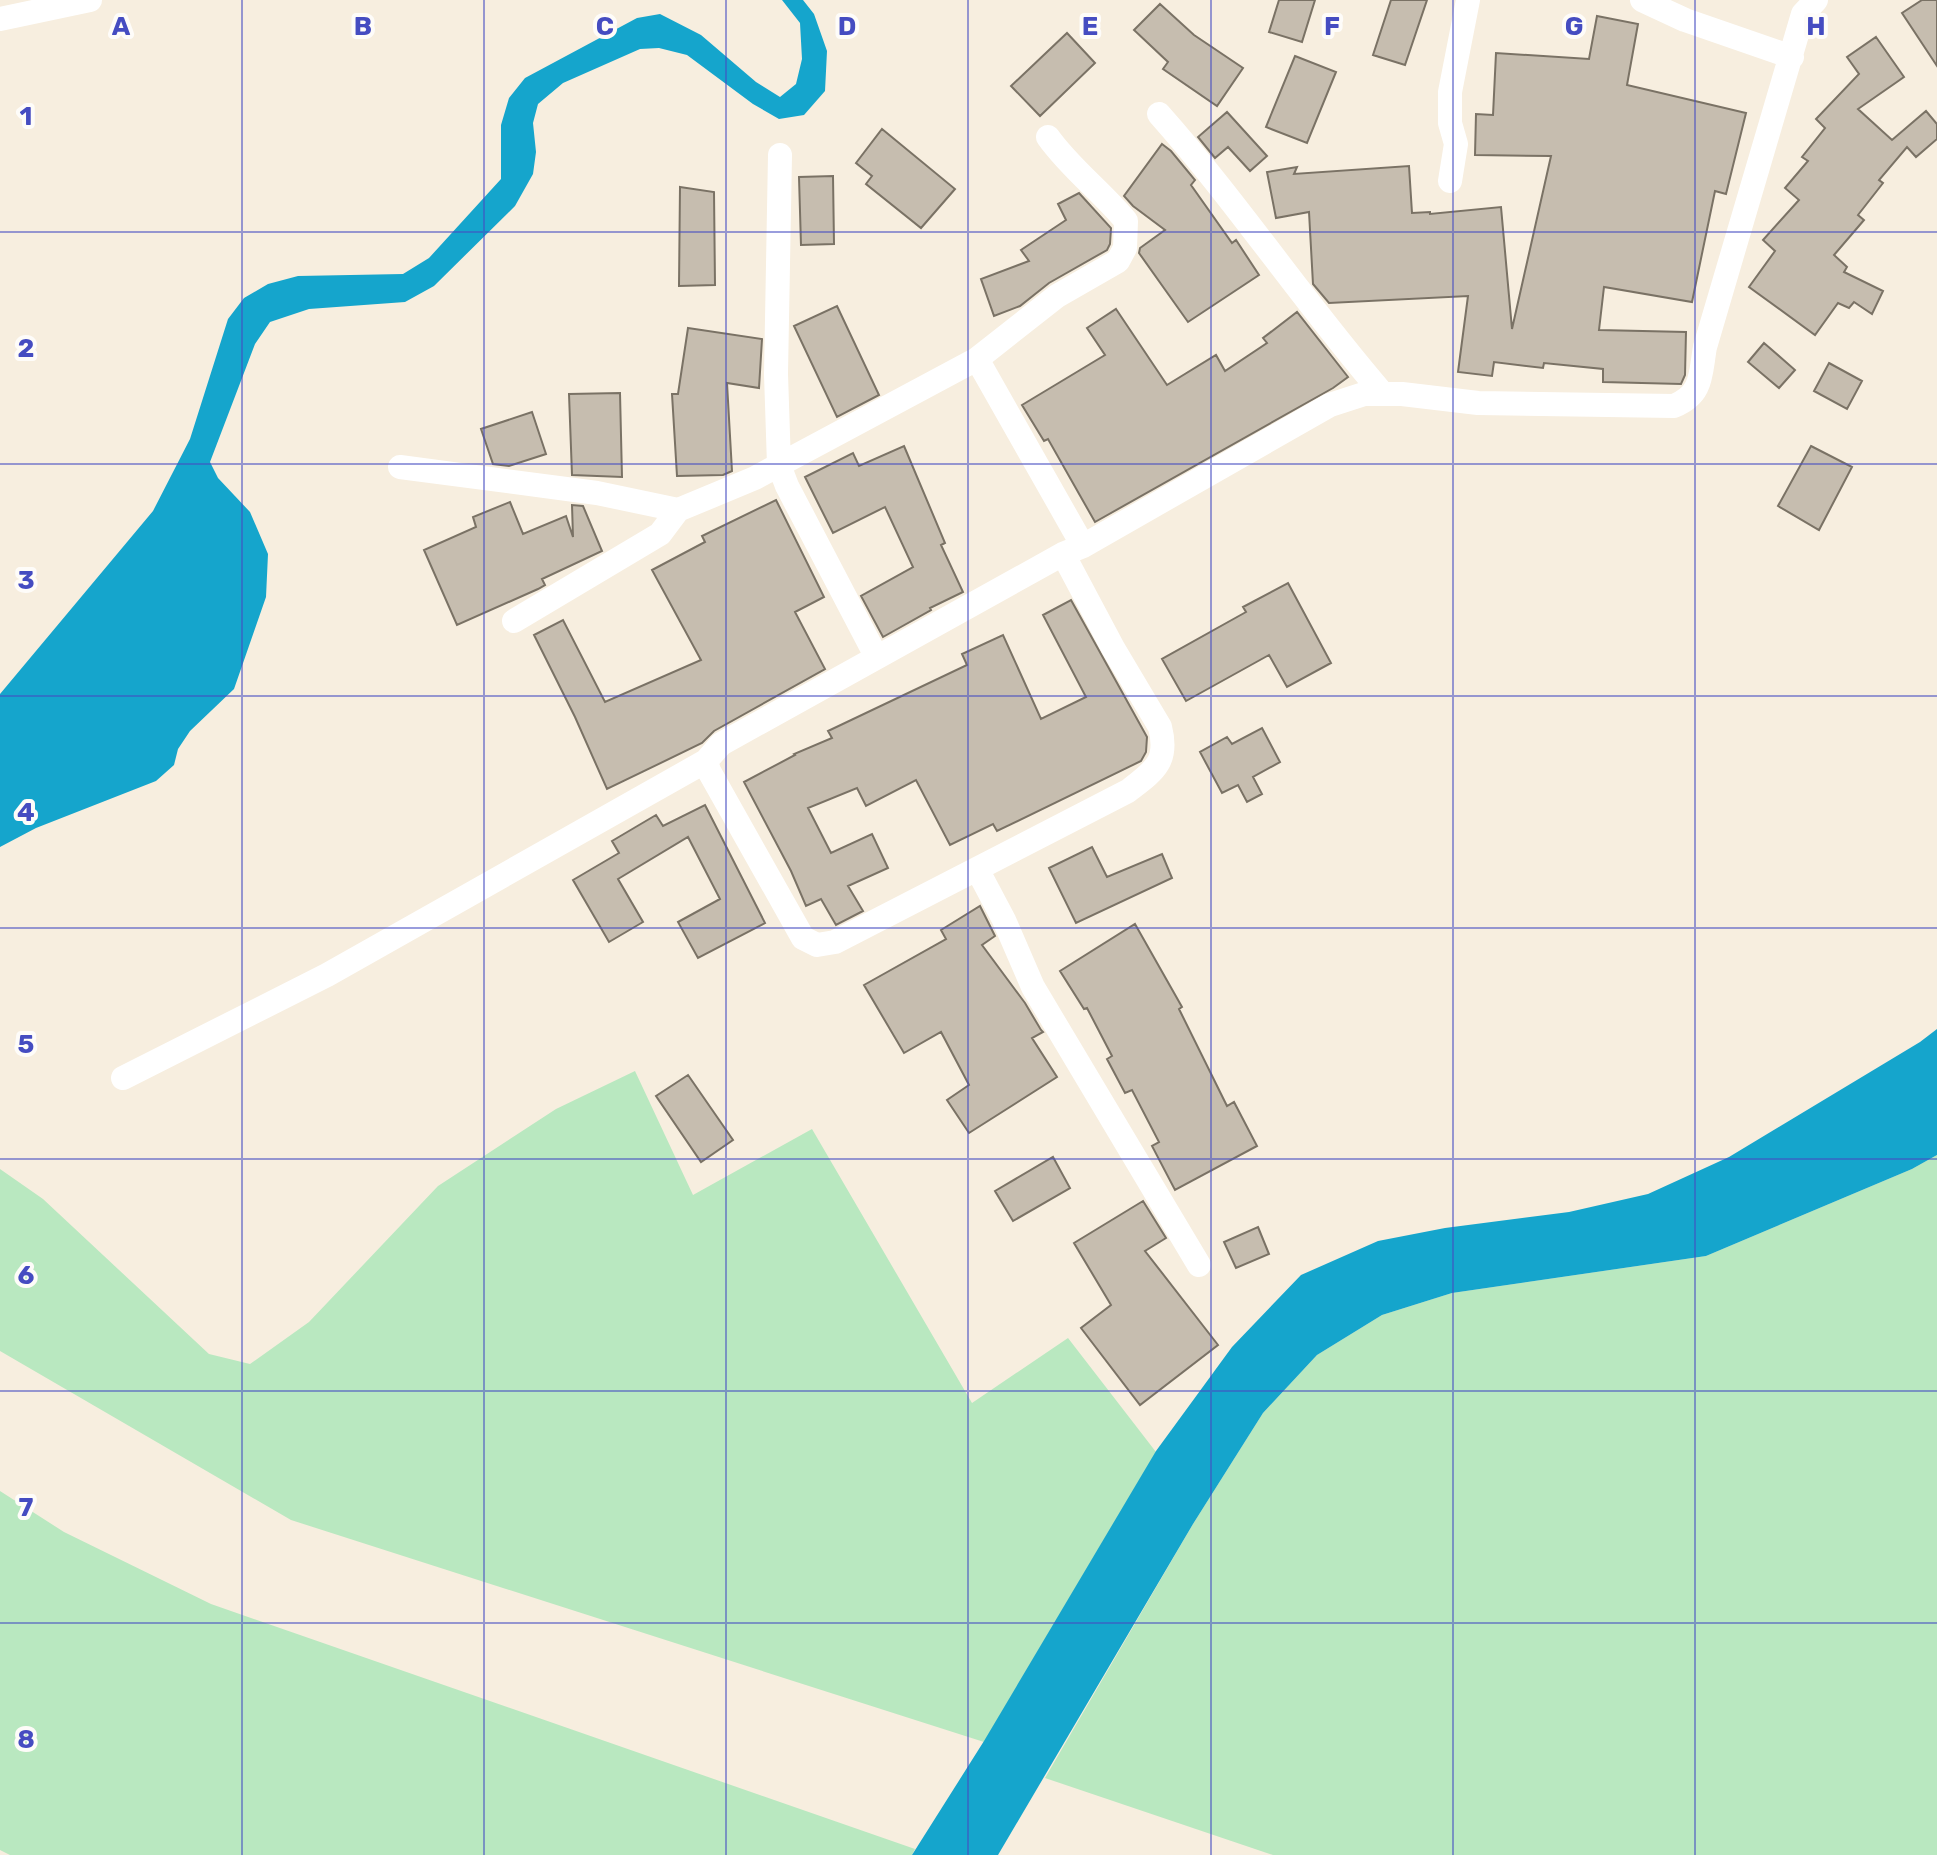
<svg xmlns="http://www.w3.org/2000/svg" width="1937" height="1855" font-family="Rubik,sans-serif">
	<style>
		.green { fill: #b9e8c0 }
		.water { fill: #15a5cc }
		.building { fill: #c6bdaf; stroke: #7a7265; stroke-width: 2 }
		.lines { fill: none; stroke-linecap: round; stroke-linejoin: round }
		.street { stroke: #fff; stroke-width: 24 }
		.grid { fill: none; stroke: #454cc1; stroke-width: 2; stroke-opacity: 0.55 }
		.grid-label { font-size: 26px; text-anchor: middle; font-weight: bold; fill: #454cc1; stroke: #fefcf9; stroke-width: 8; stroke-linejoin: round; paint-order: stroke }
	</style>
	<rect width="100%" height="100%" fill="#f7eedf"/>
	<!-- green -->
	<path class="green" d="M635,1071L693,1195L812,1129L972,1403L1068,1338L1156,1452L984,1742L291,1520L0,1351V1169L43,1199L209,1354L250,1364L309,1322L438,1186L556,1109Z
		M1937,1155V1855H1273L1045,1778L1193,1524L1263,1413L1317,1355L1382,1315L1452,1293L1706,1256L1912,1169Z
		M0,1491L64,1532L211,1604L915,1849L912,1855H10L0,1850Z"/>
	<!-- water -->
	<path class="water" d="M782,0H803L814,14L827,51L825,91L804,115L779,119L753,104L687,55L659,48L640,49L563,83L538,104L533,123L536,152L533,174L515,206L434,286L405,302L309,309L270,322L255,344L210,462L218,478L250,512L268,554L266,597L234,689L190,731L178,749L174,765L156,781L36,828L0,847V694L153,511L190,439L228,319L244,298L268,284L298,276L403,274L429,258L501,179V125L509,98L525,78L637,18L660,14L701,35L756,82L780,97L796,84L802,59L800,23Z
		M1937,1029V1155L1912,1169L1706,1256L1452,1293L1382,1315L1317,1355L1263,1413L1193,1524L998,1855H912L984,1741L1156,1451L1232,1347L1301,1275L1378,1241L1445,1228L1569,1212L1648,1194L1729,1157L1920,1042Z"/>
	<!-- building -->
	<path class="building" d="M1279,0H1315L1302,42L1269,32Z
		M1391,0H1427L1405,65L1373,55Z
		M1922,0H1937V66L1902,13Z
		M1160,4L1194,35L1243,68L1217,106L1163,69L1168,62L1134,30Z
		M1597,16L1638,24L1627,85L1746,113L1726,194L1715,191L1692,302L1604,287L1599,330L1686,332L1685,375L1681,384L1603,382V369L1544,363L1543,368L1494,362L1492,376L1458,372L1468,296L1329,303L1313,284L1309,212L1276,218L1267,172L1297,167L1294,174L1409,166L1412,213L1430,212V214L1501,207L1512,329L1551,156L1475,155L1476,114L1493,115L1496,53L1589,59Z
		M1067,33L1095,63L1040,116L1011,86Z
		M1876,37L1904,77L1858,109L1892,140L1926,111L1937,124V139L1916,157L1907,147L1879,180L1883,183L1858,215L1864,220L1834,255L1847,267L1844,272L1883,291L1872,314L1854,302L1849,308L1838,303L1815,335L1749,287L1775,251L1763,240L1799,200L1785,188L1808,161L1802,157L1825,128L1816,119L1859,74L1847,57Z
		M1295,56L1336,72L1307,143L1266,127Z
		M1227,112L1267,156L1250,171L1228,147L1215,158L1198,137Z
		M882,129L955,189L921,228L866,184L872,176L856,163Z
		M1162,144L1171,151L1195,180L1191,185L1232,243L1236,240L1259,275L1188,322L1139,253L1140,248L1165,230L1133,206L1124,196Z
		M833,176L834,244L801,245L799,177Z
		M680,187L714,192L715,285L679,286Z
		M1079,193L1111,228L1110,244L1107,250L1049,283L1020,306L994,316L981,279L1029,261L1021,250L1066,220L1058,204Z
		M837,306L879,395L837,417L794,326Z
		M1116,309L1167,385L1216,355L1225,371L1267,343L1263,338L1297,312L1348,377L1333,388L1095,522L1048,439L1044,441L1022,405L1105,355L1087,328Z
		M688,328L762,339L759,388L727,383L732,471L723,475L677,476L672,394H678Z
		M1764,343L1795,370L1779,388L1748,362Z
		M1829,363L1862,381L1847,409L1814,391Z
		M620,393L622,477L572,475L569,394Z
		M532,412L546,454L509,466L493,464L481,429Z
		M904,446L945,543L941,545L963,592L930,608L931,610L883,637L861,596L913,567L885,507L833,533L805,477L853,453L859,466Z
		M1811,446L1852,467L1819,530L1778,506Z
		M776,500L824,597L795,612L825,669L714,731L702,743L607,789L575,717L534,635L563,620L605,702L701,660L652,570L705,542L702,536Z
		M510,502L523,534L566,516L573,537L572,505L583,506L602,551L542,579L545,585L538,589L457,625L424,550L476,527L473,517Z
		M1288,583L1331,663L1287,687L1269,655L1186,701L1162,659L1246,612L1243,607Z
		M1071,600L1147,737L1146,752L1141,761L997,831L993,824L950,845L916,780L866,806L857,788L808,808L831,853L872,834L888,868L848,886L863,911L836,925L821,899L806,906L791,871L744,782L795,755L794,754L832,738L828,731L967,665L962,654L1003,635L1041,719L1086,697L1043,615Z
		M1262,728L1280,762L1253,777L1262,794L1247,802L1238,785L1222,793L1200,752L1227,737L1232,744Z
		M705,805L765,923L698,958L678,922L720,899L688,837L618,879L643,922L609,942L573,880L619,853L612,841L656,815L663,826Z
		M1092,847L1107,877L1162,854L1172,878L1076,923L1049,868Z
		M980,906L995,936L982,945L1025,1003L1041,1030L1043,1032L1032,1038L1057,1077L969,1133L947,1100L969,1085L941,1032L904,1053L864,985L946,939L941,930Z
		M1135,924L1182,1007L1179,1009L1227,1106L1234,1102L1257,1146L1175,1190L1152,1146L1159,1142L1132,1090L1125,1093L1107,1059L1112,1056L1087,1008L1084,1009L1060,971Z
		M688,1075L733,1140L701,1162L656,1096Z
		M1053,1157L1070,1188L1013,1221L995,1191Z
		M1143,1201L1166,1238L1145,1251L1218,1345L1140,1405L1081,1328L1111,1305L1074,1243Z
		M1258,1227L1269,1254L1236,1268L1224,1242Z"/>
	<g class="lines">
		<!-- street -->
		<path class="street" d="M1642,0L1685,20L1792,57
			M0,19L90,0
			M1159,114C1238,203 1305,304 1383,394
			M1048,137C1070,168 1101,191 1126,221L1125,248L1118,261L1057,296L977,359L1083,546
			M780,155L776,374L779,465L977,359
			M1450,181L1456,144L1450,123V92L1468,0
			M400,467L597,493L678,510L755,478L779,465L787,486L876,656
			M1063,554L1113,648L1160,727C1169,762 1154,771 1128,791L835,942L817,945L803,938L709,771L706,761L721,744L1063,554L1083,546L1330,405L1364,394H1402L1478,403L1674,406C1703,394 1700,375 1705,347L1803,14L1816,0
			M514,621L660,534L678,510
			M977,869L1004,920L1033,987L1199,1265
			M123,1078L327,975L706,761"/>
	</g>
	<!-- grid -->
	<path class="grid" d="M242,0V1855M484,0V1855M726,0V1855M968,0V1855M1211,0V1855M1453,0V1855M1695,0V1855M0,232H1937M0,464H1937M0,696H1937M0,928H1937M0,1159H1937M0,1391H1937M0,1623H1937"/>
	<g class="grid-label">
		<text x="121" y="35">A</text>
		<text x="363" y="35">B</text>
		<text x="605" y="35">C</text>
		<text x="847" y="35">D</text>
		<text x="1090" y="35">E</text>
		<text x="1332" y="35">F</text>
		<text x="1574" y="35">G</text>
		<text x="1816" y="35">H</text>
		<text x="26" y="125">1</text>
		<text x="26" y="357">2</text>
		<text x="26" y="589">3</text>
		<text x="26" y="821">4</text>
		<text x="26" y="1053">5</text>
		<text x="26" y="1284">6</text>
		<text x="26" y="1516">7</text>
		<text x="26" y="1748">8</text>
	</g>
</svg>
